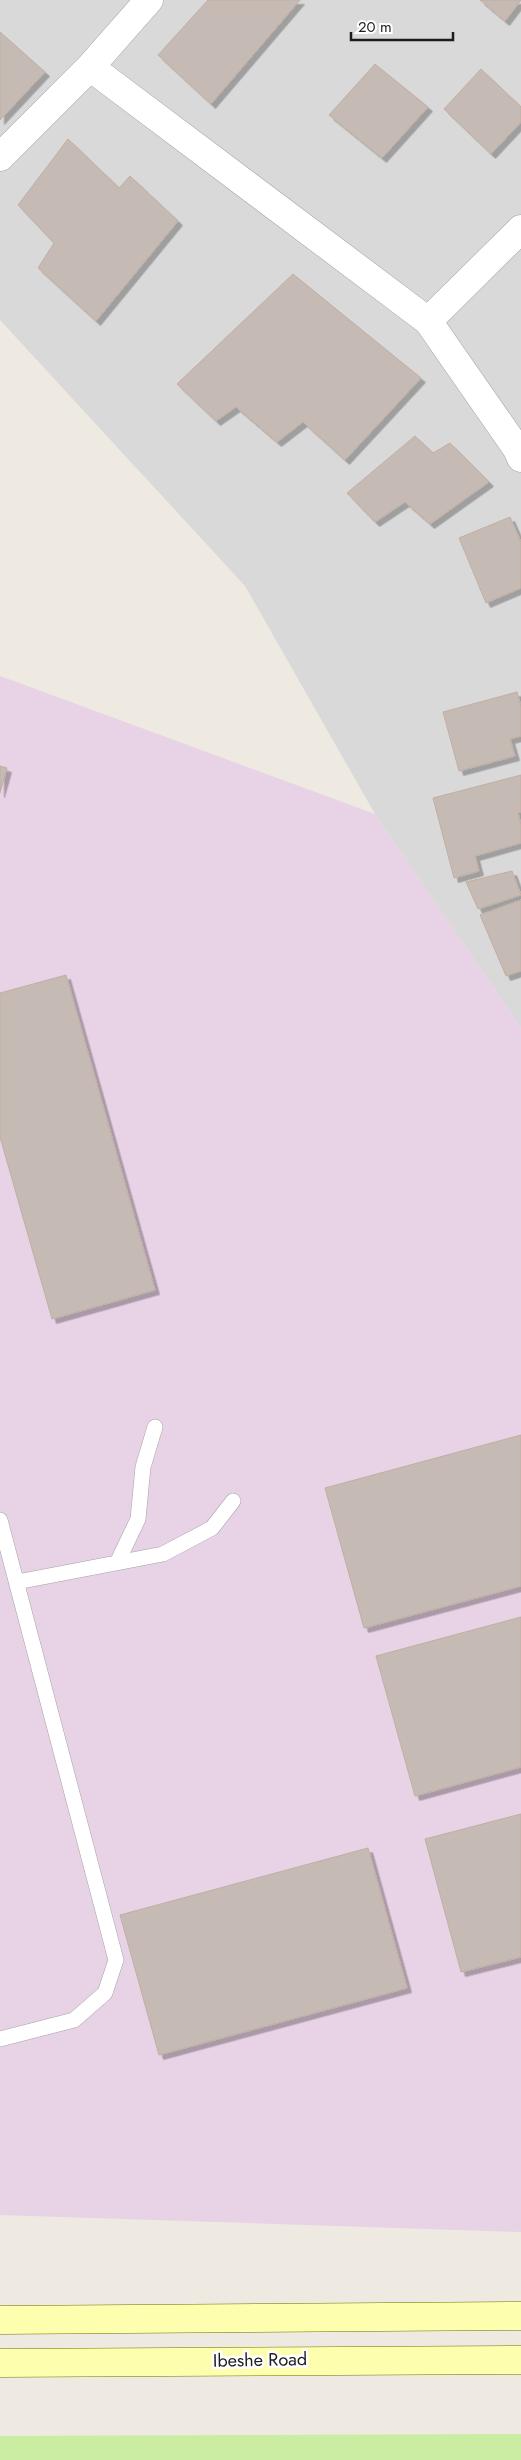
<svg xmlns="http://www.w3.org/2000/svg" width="521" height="2460" font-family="Jost,sans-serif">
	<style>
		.residential { fill: #dad9d9 }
		.industrial { fill: #e8d2e5 }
		.grass { fill: #cbeda2 }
		.building { fill: #c6bbb4; stroke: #c1aea2; filter: url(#shadow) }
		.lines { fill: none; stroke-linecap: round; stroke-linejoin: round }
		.service-casing { stroke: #a3a3a3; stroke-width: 16 }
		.minor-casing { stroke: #a3a3a3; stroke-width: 29 }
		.secondary-casing { stroke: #6f7600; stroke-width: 29 }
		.service { stroke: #fff; stroke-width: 15 }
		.minor { stroke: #fff; stroke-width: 28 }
		.secondary { stroke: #fefeaf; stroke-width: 28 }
		.labels { text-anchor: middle; stroke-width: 5; stroke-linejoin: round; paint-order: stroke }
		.street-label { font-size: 18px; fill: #1c1c1c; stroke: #fff }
	</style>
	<defs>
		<filter id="shadow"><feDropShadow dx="4.5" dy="4.5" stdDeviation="0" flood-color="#0004"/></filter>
	</defs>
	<rect width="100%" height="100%" fill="#eee9e1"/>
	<!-- residential -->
	<path class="residential" d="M0,0H521V1028L375,814L245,586L0,320Z"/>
	<!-- industrial -->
	<path class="industrial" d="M0,676L375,814L521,1028V2232L0,2215Z"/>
	<!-- grass -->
	<path class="grass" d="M521,2434V2460H0V2436Z"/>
	<!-- building -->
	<path class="building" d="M208,0H300L211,104L158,55Z
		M480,0H521L505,21Z
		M0,32L45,72L0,120Z
		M375,64L428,107L382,158L329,115Z
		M481,69L521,107V122L491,154L444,109Z
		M68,139L119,188L130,176L178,221L96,321L38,268L54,243L18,205Z
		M293,274L421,378L345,460L303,422L277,442L236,407L216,421L177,384Z
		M415,436L433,453L450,443L489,482L430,524L405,502L375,522L347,493Z
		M510,517L521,542V588L486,603L459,538Z
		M517,692L521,707V736L510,739L515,756L459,771L443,712Z
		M0,766L7,768L0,793Z
		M521,775V812L518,813L521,825V843L475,856L479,871L454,878L433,798Z
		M512,871L521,895L478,909L466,882Z
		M521,900V971L506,976L480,915Z
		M66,975L155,1290L52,1319L0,1137V993Z
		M521,1435V1586L364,1628L325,1488Z
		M521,1617V1767L415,1796L376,1656Z
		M521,1814V1957L461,1972L425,1839Z
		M368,1848L407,1988L159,2055L120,1915Z"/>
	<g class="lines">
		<!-- service casing -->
		<g class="service-casing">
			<path id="service" d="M0,1520L116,1960L105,1993L74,2020L0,2039
				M118,1561L138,1519L143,1467L155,1427
				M17,1582L163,1554L212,1528L233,1501"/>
		</g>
		<!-- minor casing -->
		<g class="minor-casing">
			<path id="minor" d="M90,67L428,321L517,449L521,458
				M0,157L90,67L149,0
				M428,321L521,229"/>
		</g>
		<!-- secondary casing -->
		<g class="secondary-casing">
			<path id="secondary" d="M0,2320L521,2316
				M0,2363L521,2360"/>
		</g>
		<!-- service -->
		<use href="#service" class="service"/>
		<!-- minor -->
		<use href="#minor" class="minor"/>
		<!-- secondary -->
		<use href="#secondary" class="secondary"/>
	</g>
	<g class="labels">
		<!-- street labels -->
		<g class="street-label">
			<text transform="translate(260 2360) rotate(-1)" y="6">Ibeshe Road</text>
		</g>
	</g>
	<!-- scale -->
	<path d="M351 32v8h102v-8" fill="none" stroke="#1c1c1c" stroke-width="2.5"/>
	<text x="358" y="32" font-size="15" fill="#1c1c1c" stroke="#ffffff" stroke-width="4" paint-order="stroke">20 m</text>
</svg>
